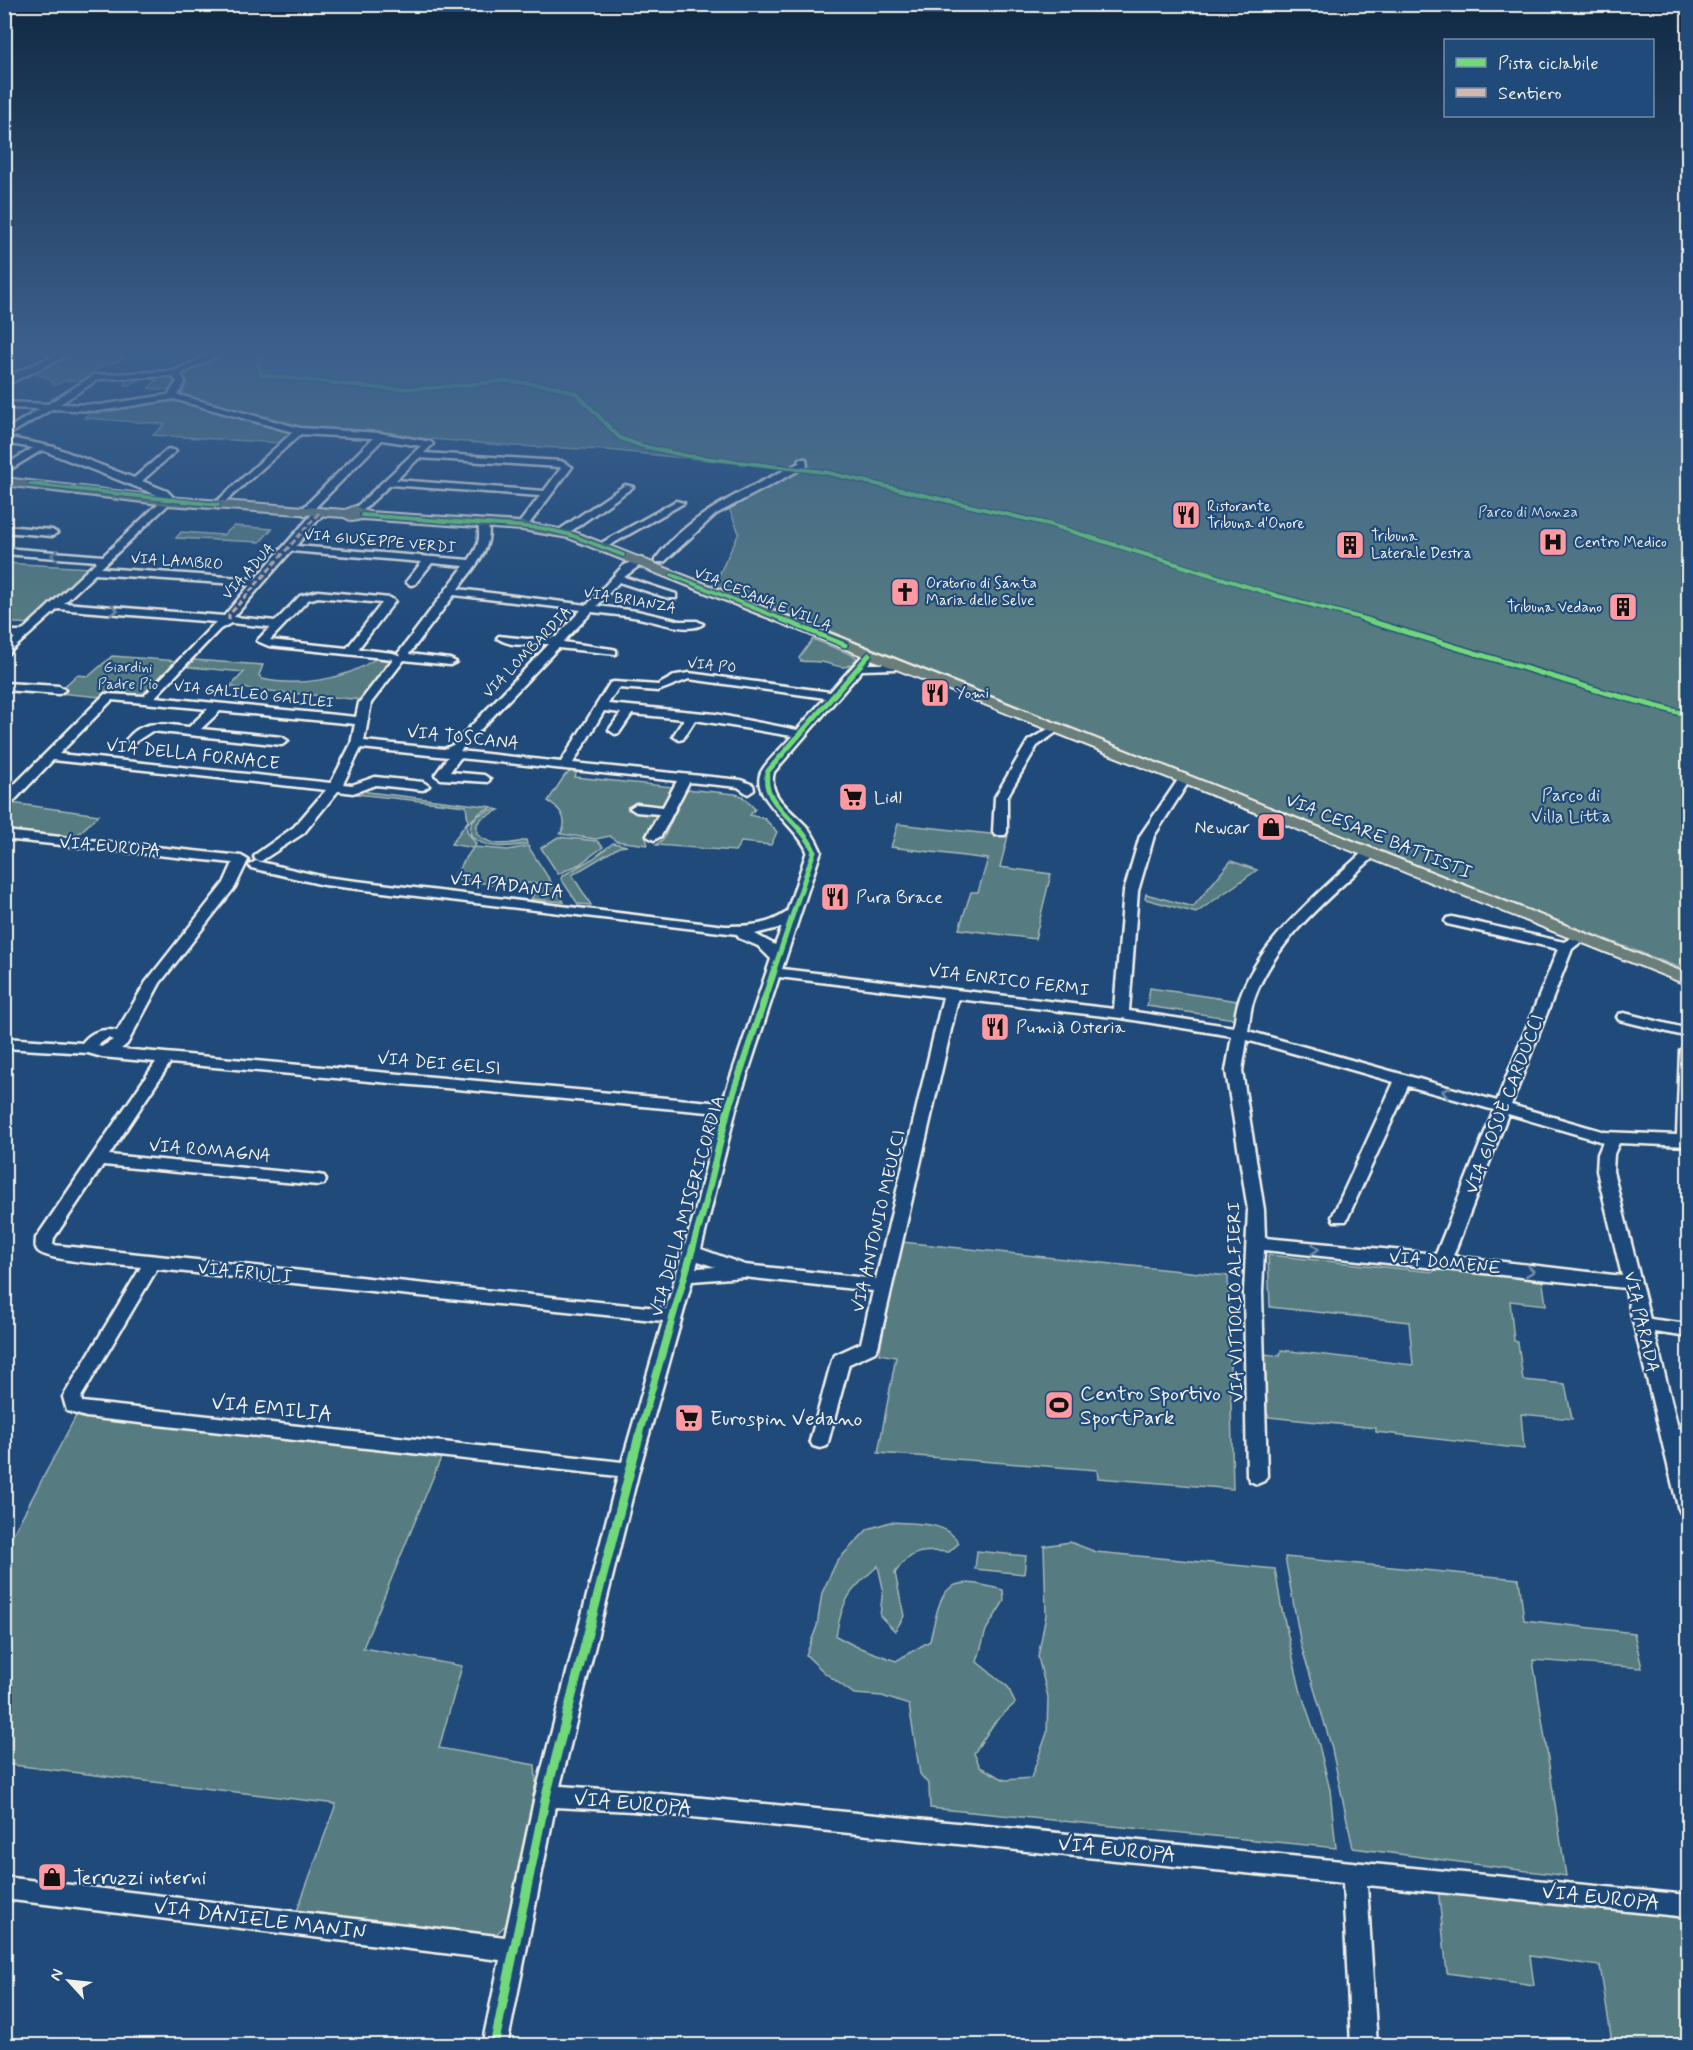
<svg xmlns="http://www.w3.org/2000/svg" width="1693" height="2050" font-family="Mynerve,sans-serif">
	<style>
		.green { fill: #567c81; stroke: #a5b6b4; stroke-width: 1.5 }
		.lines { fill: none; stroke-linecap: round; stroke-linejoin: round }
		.minor-casing { stroke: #f4f1e8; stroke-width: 5 }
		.major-casing { stroke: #f4f1e8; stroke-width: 4 }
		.minor { fill: #1f4a7a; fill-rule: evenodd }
		.major { fill: #6b7f7c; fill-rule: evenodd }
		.quiet { stroke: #d1b7ad; stroke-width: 3; stroke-dasharray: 6 3; stroke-linecap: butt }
		.cycleway-far3-casing { stroke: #1f4a7a; stroke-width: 6 }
		.cycleway-far2-casing { stroke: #1f4a7a; stroke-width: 8 }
		.cycleway-far1-casing { stroke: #1f4a7a; stroke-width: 10 }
		.cycleway-casing { stroke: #1f4a7a; stroke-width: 13 }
		.cycleway-far3 { stroke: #71d979; stroke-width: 4 }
		.cycleway-far2 { stroke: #71d979; stroke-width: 5 }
		.cycleway-far1 { stroke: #71d979; stroke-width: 7 }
		.cycleway { stroke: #71d979; stroke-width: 9 }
		.oneway { stroke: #748da6 }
		.labels { text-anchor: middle; stroke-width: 4.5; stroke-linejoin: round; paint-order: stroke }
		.far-poi-label { font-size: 15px; fill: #f4f1e8; stroke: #1f4a7a; text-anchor: start }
		.far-park-label { font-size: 15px; fill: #dcdfd9; stroke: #1f4a7a }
		.far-street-label { font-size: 15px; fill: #f4f1e8; stroke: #1f4a7a }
		.street-label { font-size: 18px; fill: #f4f1e8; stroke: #1f4a7a }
		.park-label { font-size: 18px; fill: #dcdfd9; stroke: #1f4a7a }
		.poi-label { font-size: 18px; fill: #f4f1e8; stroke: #1f4a7a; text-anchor: start }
		.near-poi-label { font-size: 21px; fill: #f4f1e8; stroke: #1f4a7a; text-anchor: start }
		.near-street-label { font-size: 21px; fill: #f4f1e8; stroke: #1f4a7a }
	</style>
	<rect width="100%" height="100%" fill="#1f4a7a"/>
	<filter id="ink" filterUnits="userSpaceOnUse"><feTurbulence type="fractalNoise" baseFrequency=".0167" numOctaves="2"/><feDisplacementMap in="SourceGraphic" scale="12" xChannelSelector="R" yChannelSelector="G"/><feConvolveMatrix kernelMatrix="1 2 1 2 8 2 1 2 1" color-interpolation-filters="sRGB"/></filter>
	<g filter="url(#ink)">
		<!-- green -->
		<path class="green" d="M76,353H111L125,358C112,365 93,364 88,381L66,380L54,386L53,382L46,377L22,373Z
			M226,353H1688V971L1489,894L714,585L739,533L729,508L799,470L607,450L514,446L360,433L308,430L234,412L182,394L188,385L183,373Z
			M173,375L171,379L175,384L172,389L161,390L149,388L156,381C146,376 136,380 128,386L125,385V380L111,378Z
			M185,401L293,430L280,443L153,435L165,424L84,418L94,409Z
			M234,526L272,529L260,542L176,538L181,532L223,535Z
			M4,563L89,568L30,624L5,622Z
			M813,639L853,655L857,658C847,674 836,664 821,662C814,661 807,662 801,661L799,658Z
			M112,656L179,661L143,696L106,691L101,697L57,693L77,675L89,676Z
			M375,659L395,661L362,700L230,687L244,672L188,667L194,660L263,665L259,675L262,679C298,687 345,680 375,659Z
			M575,769H578L575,777L674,787L662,806L637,804L627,807L628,810L657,814L645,835L648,845L616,841L610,836L596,839L560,834C570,821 560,808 548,801L565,775Z
			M360,788L368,792L493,807L482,811L467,824V831L476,844L474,847L508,850L528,846L564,902L531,899L540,884L524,883L520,888L452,879L473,848L451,844L468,821L466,806L355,794Z
			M686,789L735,794L742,796L755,809L750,815L765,819L777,832L771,845L741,842L735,851L656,845L664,838Z
			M11,803L99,815L75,837L5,830V810Z
			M495,809L499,810L482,818L477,824V834C491,847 509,845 526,840L527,844C509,847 487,850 472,837C465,820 481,812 495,809Z
			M898,824L1008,836L1000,867L1051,874L1035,939L959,929L971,892H978L988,859L891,847Z
			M558,837L597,841L603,847L580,864L558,874L541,848Z
			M613,843L627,846L619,847L572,875L591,905L578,904L561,879L562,876L594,858Z
			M1231,861L1257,870L1196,913L1145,899L1146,894L1193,907Z
			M1150,988L1237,1001L1234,1019L1147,1006Z
			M902,1242L1228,1276L1233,1489L1098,1478L1097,1470L878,1453L896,1357L879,1354Z
			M1268,1255L1433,1272L1442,1265L1542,1277L1546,1305L1510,1301L1514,1341L1518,1342L1523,1380L1565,1384L1572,1419L1521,1414L1524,1449L1376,1432V1428L1269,1417L1266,1411L1265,1354L1280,1356L1281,1350L1413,1365L1409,1322L1270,1307Z
			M76,1416L441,1458L363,1648L462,1666L439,1748L535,1765L536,1782L508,1923L494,1936L297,1911L336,1804L5,1764V1549Z
			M890,1522C914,1524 946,1520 959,1543L949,1552C922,1550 910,1550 895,1573L904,1616L895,1631L880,1616L883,1588L878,1566C850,1590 842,1599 836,1636L855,1646L896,1661L930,1641C942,1587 944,1573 1003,1590L1004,1601L986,1630L977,1662L1008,1687L1015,1703L995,1722L974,1753L980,1767L1005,1780L1031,1778L1047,1733L1048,1697L1038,1657L1046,1615L1044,1546L1070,1542L1096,1552L1275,1569L1281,1605L1300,1689L1319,1745L1330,1790L1336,1848L930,1808L929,1785L920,1774L909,1705L882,1696L854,1694L825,1673L806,1655L817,1626L822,1593L837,1561L868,1529Z
			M977,1551L1026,1556L1024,1574L975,1569Z
			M1285,1557L1519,1579L1524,1620L1634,1633L1642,1668L1533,1660L1566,1876L1353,1848L1331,1745L1301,1645Z
			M1438,1888L1688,1913V2045H1581L1580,2038L1612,2042L1600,1966L1530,1956L1534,1985L1447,1973Z"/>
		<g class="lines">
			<!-- minor casing -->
			<g class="minor-casing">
				<path id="minor" d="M59,353L68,355L4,386V381L13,377V374Z
					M213,353H223L181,374L185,382L178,395L300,428L380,433L431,442L433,444L424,453L561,461L572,467L526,528L522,529L517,526L540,496L390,485L361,512H355V508L421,446L382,440L309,514L305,515L300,512L301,510L373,438L301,434L218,508L215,507V503L293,432L174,399L99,411L52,409L5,437L54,447L134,478L168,449L176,451L142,481L167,491L172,496V501L101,568L255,579L315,511L319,510L324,513L296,546L469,560C478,547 481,540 478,524L483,521L488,524C493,550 473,568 458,589L587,605L623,566L639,558L643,559V563L624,577L676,594V598H668L619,582L597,606L637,611L680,621H697L703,624C690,634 654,621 639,618C623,615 607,614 592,612L563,642L612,649L616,650V654L558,648L460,751L561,762L610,683L614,682L658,685L676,675L689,673L830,692L865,653H873L875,655L868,664H899V668L895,669L862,670L774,772C767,797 791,809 806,826C813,834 817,842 821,851L782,969L1114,1009L1124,891L1140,836L1180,777L1184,776L1190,780L1154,836L1138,891L1129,1011L1234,1027C1235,1019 1236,1009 1239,1000C1257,942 1322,890 1365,850H1375L1377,853L1375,856C1330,897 1275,940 1254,999C1250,1009 1250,1020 1248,1031L1497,1101L1558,949L1447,924L1445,921L1447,918L1452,917L1564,942L1580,933L1587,937L1572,949L1511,1105L1605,1132L1677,1135L1680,1050L1688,1045V1146L1619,1143L1614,1154L1613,1171L1650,1319L1688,1324V1337L1654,1332L1678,1428L1688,1430V1444L1682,1443L1688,1470V1515L1681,1513L1678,1507L1625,1288L1264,1250L1262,1292L1267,1476L1264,1481L1257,1484L1250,1481L1247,1476L1244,1292L1248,1210L1226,1071L1232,1036L1121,1018L958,999L878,1347L875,1352L849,1364L827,1446L820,1448L813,1446L810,1441L832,1360L835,1355L861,1343L873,1291L744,1277L692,1281L639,1470L560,1786L632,1791L1688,1895V1917L1367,1885L1377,2046H1351L1343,1883L632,1811L555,1807L507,2046H482L500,1960L4,1899V1877L505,1937L535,1796L618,1476L86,1417L67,1411L63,1397L141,1267C122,1265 49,1262 38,1251C34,1247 36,1243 36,1238L156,1062L102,1057L88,1053L4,1048V1038L82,1043C91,1031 103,1028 117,1031L146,982L224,883L233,863L4,839V831L241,856L248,860L235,887L160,983L127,1044L121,1049L722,1103L771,959L758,946L739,938L737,934L324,885L251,868L249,865L256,861L324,877L725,926C749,926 767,926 787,912L807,851C797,825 745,795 763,769C771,757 783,747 792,736L695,720L683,739L679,740L673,736L684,719L632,714L619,733L615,734L609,730L621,713L604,711L573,763L741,780L753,785L754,790L748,794L738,787L689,782L661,836L654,840L647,836L659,814L636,812L630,808L636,804L663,807L677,781L460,758L450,772L484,775L490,779L488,782L441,779L435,775L448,757L361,748L343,784L352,785L375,777L423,782L429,786L423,790L376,785L353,793L338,791L304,833L261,861L256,860L254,857L256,854L294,827L326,790L53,760L9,806L4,807V795L105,694L144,696L216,622L58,609L4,657V647L15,638L4,637V631H22L97,561L4,554V548L103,556L162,500V497L42,450L4,473V466L33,448L4,443V431L40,409L4,408V402L48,404L94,375L174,371ZM173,376L177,382L168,395L99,405L60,404L99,379ZM419,458L559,467L561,468L544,491L396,480ZM291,551L422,562L406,582L411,585L415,584L432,563L464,566L400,651L398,653L401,656L393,653L358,649L395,601L390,598L318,591L300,596L276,621L234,617ZM95,574L250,585L224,616L64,603ZM454,595L581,610L556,637L527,639L499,636L497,638C511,648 533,644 549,644L453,745L444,749L364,741L371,703L404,660L450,665L456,662L450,659L409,654ZM318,597L382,603L347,648L270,640L308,600ZM231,623L270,627L257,641L269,646L393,659L359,703L356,717L155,697L220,629ZM689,679L825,698L797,730L715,714L608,704L618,688L658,691ZM112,700L208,709L189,727C163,725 145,717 126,740L132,744L152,731L282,745L288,741L282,737L201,729L220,711L355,724L351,744L331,783L59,754ZM782,927L775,945L755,934ZM779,977L943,997L876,1279L745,1265L701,1249L736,1109ZM108,1038L113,1040L101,1047L98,1045ZM1247,1040L1394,1082L1332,1217L1334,1221H1346L1348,1217L1408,1086L1494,1110L1436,1254L1265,1238L1264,1210L1242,1071ZM170,1063L719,1113L695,1212L666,1309L53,1245L54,1238L103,1165L318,1185L324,1184L326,1180L324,1176L318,1175L109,1155ZM1508,1114L1603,1142L1598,1154L1597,1171L1622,1276L1453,1256ZM698,1261L715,1267L696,1268ZM157,1269L663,1321L622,1462L82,1402L81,1397Z
					M800,459H806L807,466L716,514L664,562H656L655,560C688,513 750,488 799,463Z
					M625,485L633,487L567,534H559V530Z
					M676,501L684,503L605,548L596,546Z
					M4,526L52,530L57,533L52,536L4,532Z
					M4,683L59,686L65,690L59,694L4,690Z
					M1055,725L1061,729L1037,746L1007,797V832L1005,835H995L993,832L995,797L1028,741Z
					M1624,1013L1688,1029V1037L1619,1020L1617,1017L1619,1014Z"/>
			</g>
			<!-- major casing -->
			<g class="major-casing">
				<path id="major" d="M4,478L167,497L345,510L355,506L369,512L522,522L575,532L1688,974V985L568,538L522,530L362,519L352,521L344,517L167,505L4,485Z"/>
			</g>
			<!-- minor -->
			<use href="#minor" class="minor"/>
			<!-- major -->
			<use href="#major" class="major"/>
			<!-- quiet -->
			<path class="quiet" d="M229,620V615L319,513"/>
			<!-- cycleway-far3 casing -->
			<g class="cycleway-far3-casing">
				<path id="cycleway-far3" d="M266,353L258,364L262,375L386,389L432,388L505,381L553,386L577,394L620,438L642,446L687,456L824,472L1048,524L1278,596L1369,620
					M30,484L218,505
					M362,515L541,528L571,535L623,555
					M672,575L784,620"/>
			</g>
			<!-- cycleway-far2 casing -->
			<g class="cycleway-far2-casing">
				<path id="cycleway-far2" d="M781,619L845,645
					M1363,619L1600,691L1688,715
					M773,973L814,851C803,822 758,803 768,771L869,655"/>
			</g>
			<!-- cycleway-far1 casing -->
			<g class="cycleway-far1-casing">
				<path id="cycleway-far1" d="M638,1438L703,1212L728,1109L774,971"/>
			</g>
			<!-- cycleway casing -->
			<g class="cycleway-casing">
				<path id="cycleway" d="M494,2046L546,1796L639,1436"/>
			</g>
			<!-- cycleway-far3 -->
			<use href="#cycleway-far3" class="cycleway-far3"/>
			<!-- cycleway-far2 -->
			<use href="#cycleway-far2" class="cycleway-far2"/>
			<!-- cycleway-far1 -->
			<use href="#cycleway-far1" class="cycleway-far1"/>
			<!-- cycleway -->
			<use href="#cycleway" class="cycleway"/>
		</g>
		<!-- one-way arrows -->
		<defs><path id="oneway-chevron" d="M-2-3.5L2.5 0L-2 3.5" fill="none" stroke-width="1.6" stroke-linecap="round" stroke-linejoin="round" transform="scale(1.5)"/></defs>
		<g class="oneway">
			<use href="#oneway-chevron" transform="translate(55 555) rotate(-176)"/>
			<use href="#oneway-chevron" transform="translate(114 610) rotate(5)"/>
			<use href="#oneway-chevron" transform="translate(1446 1092) rotate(-164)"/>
			<use href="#oneway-chevron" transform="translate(1315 1249) rotate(5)"/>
			<use href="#oneway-chevron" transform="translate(1530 1271) rotate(7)"/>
		</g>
	</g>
	<!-- sky -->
	<linearGradient id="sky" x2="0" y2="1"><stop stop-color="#112943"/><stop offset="0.55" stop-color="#3c608d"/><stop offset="1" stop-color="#3c608d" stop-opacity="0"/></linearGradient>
	<rect width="1693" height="640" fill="url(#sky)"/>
	<!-- icons -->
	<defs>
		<g id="restaurant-square" transform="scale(1.5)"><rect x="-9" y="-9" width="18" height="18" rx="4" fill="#ff9aa2" stroke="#1f4a7a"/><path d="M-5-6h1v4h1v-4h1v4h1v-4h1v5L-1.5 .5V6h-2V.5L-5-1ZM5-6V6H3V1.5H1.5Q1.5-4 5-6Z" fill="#111"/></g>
		<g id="hospital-square" transform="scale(1.5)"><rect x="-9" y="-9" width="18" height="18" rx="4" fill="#ff9aa2" stroke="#1f4a7a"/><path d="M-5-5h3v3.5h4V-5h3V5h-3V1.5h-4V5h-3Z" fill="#111"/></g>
		<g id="building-square" transform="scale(1.5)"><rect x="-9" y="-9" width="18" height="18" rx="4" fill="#ff9aa2" stroke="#1f4a7a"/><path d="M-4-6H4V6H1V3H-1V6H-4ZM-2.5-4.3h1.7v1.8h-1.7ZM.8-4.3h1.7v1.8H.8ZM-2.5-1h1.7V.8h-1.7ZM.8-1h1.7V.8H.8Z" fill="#111"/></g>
		<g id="church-square" transform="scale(1.5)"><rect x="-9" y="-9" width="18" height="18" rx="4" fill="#ff9aa2" stroke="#1f4a7a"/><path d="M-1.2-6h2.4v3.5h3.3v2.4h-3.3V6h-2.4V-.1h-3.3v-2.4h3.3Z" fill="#111"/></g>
		<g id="supermarket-square" transform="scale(1.5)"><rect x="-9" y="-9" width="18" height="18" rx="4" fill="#ff9aa2" stroke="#1f4a7a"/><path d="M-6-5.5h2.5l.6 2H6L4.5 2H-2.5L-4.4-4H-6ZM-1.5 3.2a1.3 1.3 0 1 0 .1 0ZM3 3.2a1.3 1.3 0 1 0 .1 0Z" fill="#111"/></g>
		<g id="shop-square" transform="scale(1.5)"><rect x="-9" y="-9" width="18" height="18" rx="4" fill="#ff9aa2" stroke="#1f4a7a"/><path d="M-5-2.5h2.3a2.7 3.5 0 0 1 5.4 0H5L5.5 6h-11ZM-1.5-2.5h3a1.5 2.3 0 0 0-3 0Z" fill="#111"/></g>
		<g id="stadium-square" transform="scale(1.5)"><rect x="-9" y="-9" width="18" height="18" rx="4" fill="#ff9aa2" stroke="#1f4a7a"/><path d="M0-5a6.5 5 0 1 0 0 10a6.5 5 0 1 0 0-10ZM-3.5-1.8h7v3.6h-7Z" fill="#111"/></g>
	</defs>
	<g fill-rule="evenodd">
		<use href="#restaurant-square" x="1186" y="515"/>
		<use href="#hospital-square" x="1553" y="542"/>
		<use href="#building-square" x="1350" y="545"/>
		<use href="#church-square" x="905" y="592"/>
		<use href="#building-square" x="1623" y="607"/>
		<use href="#restaurant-square" x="935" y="693"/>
		<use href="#supermarket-square" x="853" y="797"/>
		<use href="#shop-square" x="1271" y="827"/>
		<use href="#restaurant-square" x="835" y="897"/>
		<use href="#restaurant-square" x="995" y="1027"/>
		<use href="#stadium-square" x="1059" y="1405"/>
		<use href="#supermarket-square" x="689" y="1418"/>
		<use href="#shop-square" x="52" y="1877"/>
	</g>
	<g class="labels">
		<!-- far-poi labels -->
		<g class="far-poi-label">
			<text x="1207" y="511">Ristorante<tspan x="1207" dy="17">Tribuna d'Onore</tspan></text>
			<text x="1371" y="541">Tribuna<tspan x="1371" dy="17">Laterale Destra</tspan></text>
			<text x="1574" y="547">Centro Medico</text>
			<text x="926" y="588">Oratorio di Santa<tspan x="926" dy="17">Maria delle Selve</tspan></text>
			<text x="1602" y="612" text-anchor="end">Tribuna Vedano</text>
			<text x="956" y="698">Yomi</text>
		</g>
		<!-- far-park labels -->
		<g class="far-park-label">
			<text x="1528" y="517">Parco di Monza</text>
			<text x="128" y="672">Giardini<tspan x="128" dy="17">Padre Pio</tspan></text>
		</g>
		<!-- far-street labels -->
		<g class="far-street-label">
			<text transform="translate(380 541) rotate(5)" y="5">VIA GIUSEPPE VERDI</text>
			<text transform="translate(177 561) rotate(4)" y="5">VIA LAMBRO</text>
			<text transform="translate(248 571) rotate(-48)" y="5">VIA ADUA</text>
			<text transform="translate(763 599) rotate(22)" y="5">VIA CESANA E VILLA</text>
			<text transform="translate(630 600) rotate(10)" y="5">VIA BRIANZA</text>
			<text transform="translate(527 652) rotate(-46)" y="5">VIA LOMBARDIA</text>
			<text transform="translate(712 665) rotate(6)" y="5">VIA PO</text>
			<text transform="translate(254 694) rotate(6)" y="5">VIA GALILEO GALILEI</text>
		</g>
		<!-- street labels -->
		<g class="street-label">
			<text transform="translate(463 737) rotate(6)" y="6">VIA TOSCANA</text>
			<text transform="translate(193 754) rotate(6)" y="6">VIA DELLA FORNACE</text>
			<text transform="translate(1379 836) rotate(22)" y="6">VIA CESARE BATTISTI</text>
			<text transform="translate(110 846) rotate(5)" y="6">VIA EUROPA</text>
			<text transform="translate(507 885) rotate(7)" y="6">VIA PADANIA</text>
			<text transform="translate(1009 980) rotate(7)" y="6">VIA ENRICO FERMI</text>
			<text transform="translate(439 1063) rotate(5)" y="6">VIA DEI GELSI</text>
			<text transform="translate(1504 1104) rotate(-69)" y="6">VIA GIOSUÈ CARDUCCI</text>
			<text transform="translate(210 1150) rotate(5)" y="6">VIA ROMAGNA</text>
			<text transform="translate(687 1206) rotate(-74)" y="6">VIA DELLA MISERICORDIA</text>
			<text transform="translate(878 1221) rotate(-77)" y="6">VIA ANTONIO MEUCCI</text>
			<text transform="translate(1445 1262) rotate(6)" y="6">VIA DOMENE</text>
			<text transform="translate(245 1272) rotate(6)" y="6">VIA FRIULI</text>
			<text transform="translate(1235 1302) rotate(-91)" y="6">VIA VITTORIO ALFIERI</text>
			<text transform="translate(1642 1322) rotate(77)" y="6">VIA PARADA</text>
		</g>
		<!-- park labels -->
		<g class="park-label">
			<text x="1571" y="801">Parco di<tspan x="1571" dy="21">Villa Litta</tspan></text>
		</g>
		<!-- poi labels -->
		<g class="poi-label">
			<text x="874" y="803">Lidl</text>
			<text x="1250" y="833" text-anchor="end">Newcar</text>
			<text x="856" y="903">Pura Brace</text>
			<text x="1016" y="1033">Pumià Osteria</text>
		</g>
		<!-- near-poi labels -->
		<g class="near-poi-label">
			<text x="1080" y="1400">Centro Sportivo<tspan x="1080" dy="24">SportPark</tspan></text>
			<text x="710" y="1425">Eurospin Vedano</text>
			<text x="73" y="1884">Terruzzi interni</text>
		</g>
		<!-- near-street labels -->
		<g class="near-street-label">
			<text transform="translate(272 1408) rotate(6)" y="7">VIA EMILIA</text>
			<text transform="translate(633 1803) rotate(5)" y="7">VIA EUROPA</text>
			<text transform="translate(1117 1849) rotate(6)" y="7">VIA EUROPA</text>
			<text transform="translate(1601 1897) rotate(6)" y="7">VIA EUROPA</text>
			<text transform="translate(260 1919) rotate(7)" y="7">VIA DANIELE MANIN</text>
		</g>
	</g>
	<!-- margin -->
	<rect width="1693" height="2050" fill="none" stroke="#1f4a7a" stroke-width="24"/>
	<rect x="12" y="12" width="1669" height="2026" fill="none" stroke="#f4f1e8" stroke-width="2" filter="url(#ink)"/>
	<!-- legend -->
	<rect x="1444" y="39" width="210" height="78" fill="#1f4a7a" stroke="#748da6" stroke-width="1.5"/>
	<rect x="1456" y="58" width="30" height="9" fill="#71d979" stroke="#748da6" stroke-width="1.5"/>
	<text x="1498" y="69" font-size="18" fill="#f4f1e8">Pista ciclabile</text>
	<rect x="1456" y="88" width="30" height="9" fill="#d1b7ad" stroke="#748da6" stroke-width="1.5"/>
	<text x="1498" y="99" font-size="18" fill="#f4f1e8">Sentiero</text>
	<!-- north arrow -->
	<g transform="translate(69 1981) rotate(297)" stroke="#1f4a7a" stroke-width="4.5" paint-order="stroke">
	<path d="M0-4.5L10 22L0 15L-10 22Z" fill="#f4f1e8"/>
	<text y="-9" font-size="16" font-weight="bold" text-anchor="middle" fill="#f4f1e8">N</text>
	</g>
</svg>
